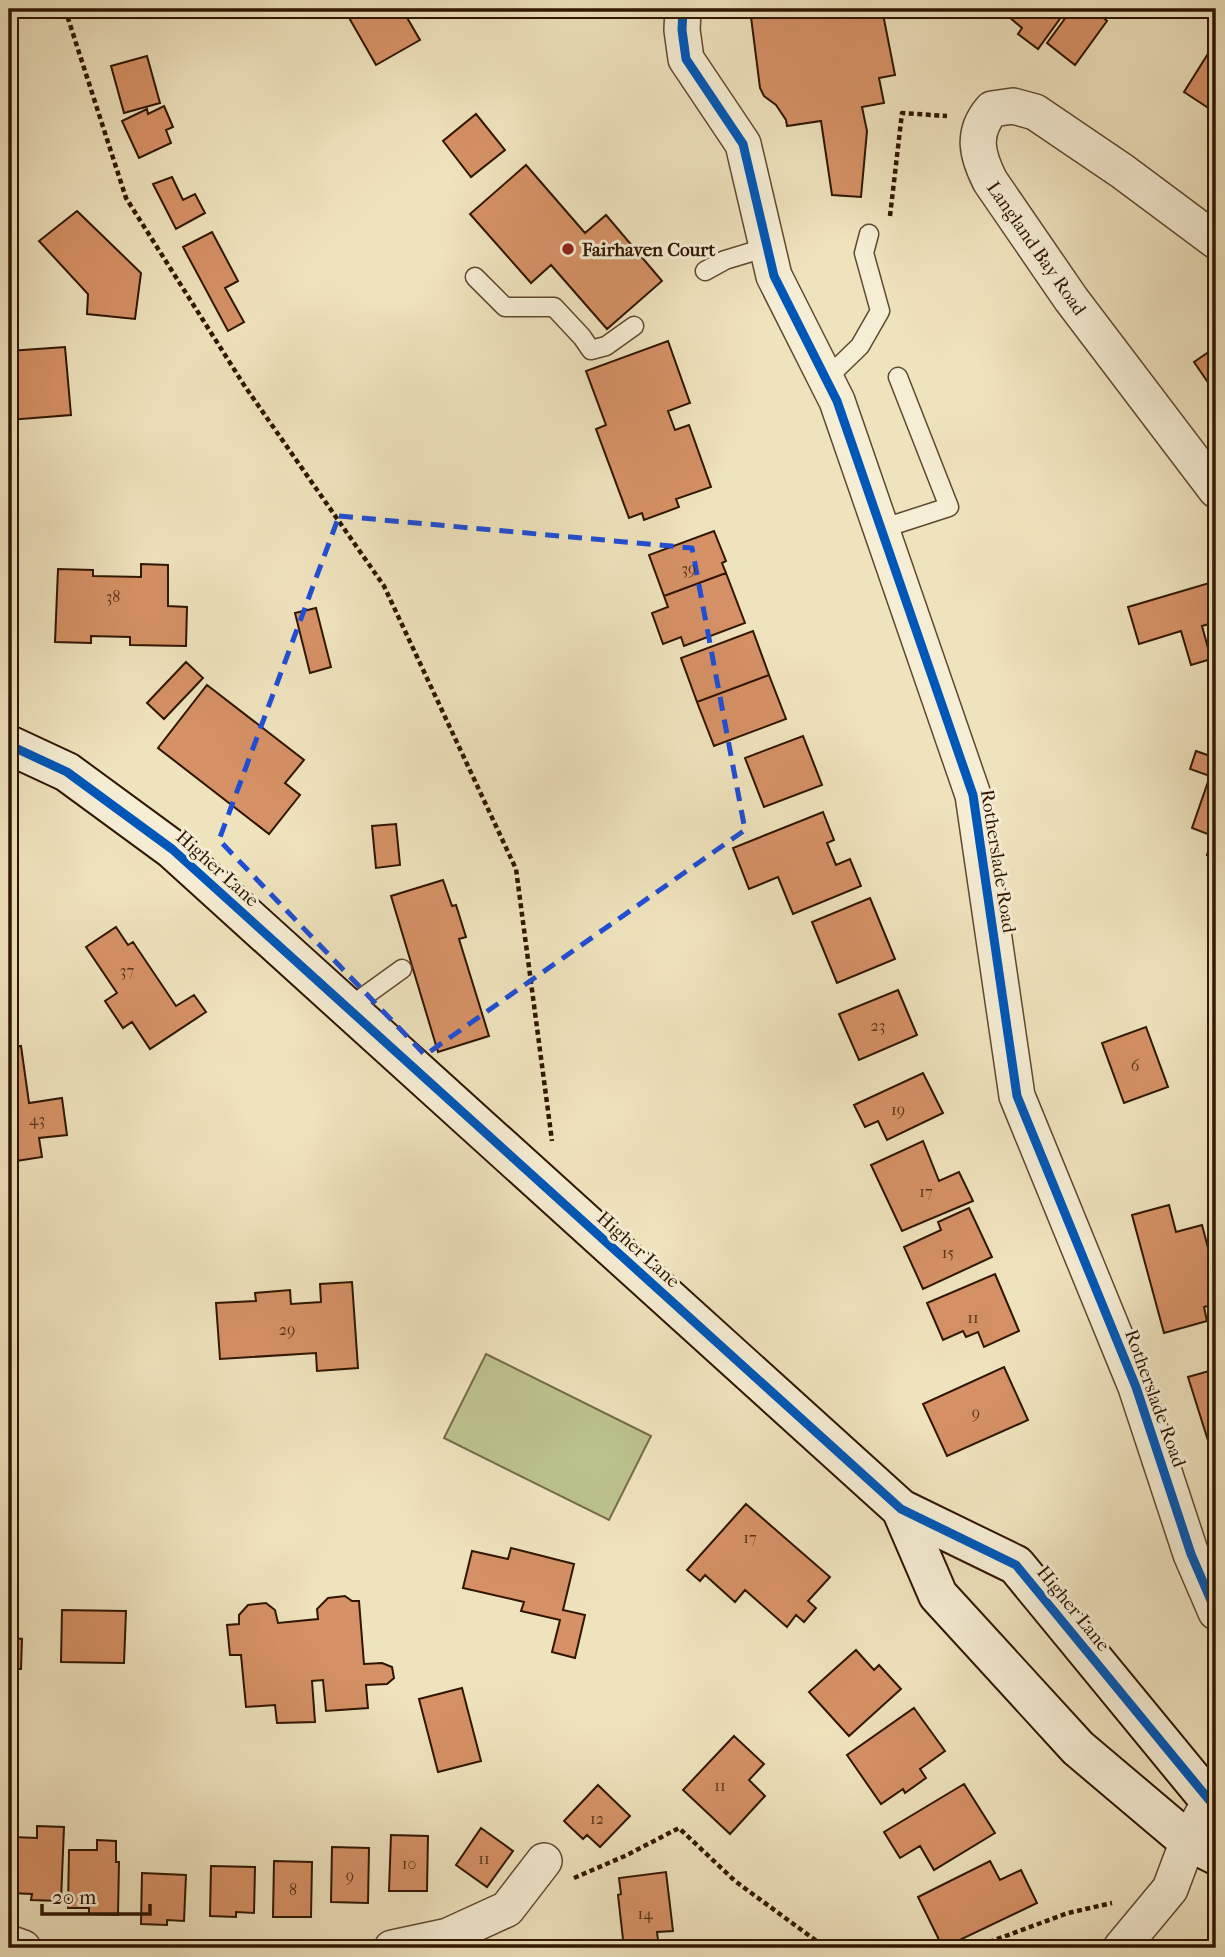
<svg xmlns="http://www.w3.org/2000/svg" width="1225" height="1957" font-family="'IM FELL French Canon',serif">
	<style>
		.park { fill: #bdc38e; stroke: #766c47; stroke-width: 2 }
		.building { fill: #d69166; stroke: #2f1500; stroke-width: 2 }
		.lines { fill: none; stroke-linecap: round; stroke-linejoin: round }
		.lane-casing { stroke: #5f482f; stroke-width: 21 }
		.street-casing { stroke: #5f482f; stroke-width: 38 }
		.secondary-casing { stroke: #2f1500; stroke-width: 42 }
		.path { stroke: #2f1500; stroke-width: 4.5; stroke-dasharray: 5 3.5; stroke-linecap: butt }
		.lane { stroke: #f5edd4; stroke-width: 18 }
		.street { stroke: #f5edd4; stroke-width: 35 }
		.secondary { stroke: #f5edd4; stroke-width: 38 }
		.cycleway-casing { stroke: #f5edd4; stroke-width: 13 }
		.cycleway { stroke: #0057b8; stroke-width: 9 }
		.marked { fill: none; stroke: #1d4ed8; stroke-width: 5; stroke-dasharray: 14 9; stroke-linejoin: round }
		.poi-dot { fill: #8f2418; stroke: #f5edd4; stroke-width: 2.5 }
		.labels { text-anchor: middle; stroke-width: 6; stroke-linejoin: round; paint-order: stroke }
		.number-label { font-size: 16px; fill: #59341a }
		.street-label { font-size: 19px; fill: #2f1500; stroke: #f5edd4 }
		.poi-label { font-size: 19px; font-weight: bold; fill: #2f1500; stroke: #f5edd4; text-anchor: start }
	</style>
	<rect width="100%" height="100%" fill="#efe3bd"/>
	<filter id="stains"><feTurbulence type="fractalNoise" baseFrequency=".00286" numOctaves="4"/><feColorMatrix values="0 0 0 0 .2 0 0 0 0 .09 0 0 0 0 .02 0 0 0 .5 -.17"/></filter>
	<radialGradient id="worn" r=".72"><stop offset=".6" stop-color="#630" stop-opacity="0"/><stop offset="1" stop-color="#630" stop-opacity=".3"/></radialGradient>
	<!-- park -->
	<path class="park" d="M486,1354L651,1436L609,1520L444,1438Z"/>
	<!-- building -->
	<path class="building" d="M344,9H402L420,40L376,65Z
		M750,9H882L895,75L879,78L884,103L862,107L867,131L861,197L832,195L821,121L787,126L786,120L776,105L764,96L760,88Z
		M1013,9H1039L1042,11L1044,9H1067L1038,49L1018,34L1022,28L1008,16Z
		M1072,9H1094L1107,21L1075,65L1047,43Z
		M1216,41V113L1184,92Z
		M147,56L160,103L124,113L111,66Z
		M164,106L173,127L166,130L171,143L139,158L122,121L147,109L148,114Z
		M476,114L505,150L471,177L443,141Z
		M526,165L585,233L606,215L662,281L607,329L551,265L531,283L470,214Z
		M172,177L183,200L195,194L205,213L176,229L153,184Z
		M77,211L141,273L135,319L87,314L88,294L39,241Z
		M212,232L238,281L225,288L244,322L228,331L183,247Z
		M668,341L690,403L668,411L675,430L689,425L711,487L676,499L679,507L644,520L642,513L629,518L596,429L606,425L586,371Z
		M65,347L71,415L9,420V351Z
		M1216,347V394L1194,362Z
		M714,531L726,561L722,563L726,573L664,596L649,555Z
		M141,564L168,565V606L187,607L186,646L130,645V637L91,636V643L55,642L58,569L93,570V576L141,577Z
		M726,573L745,623L684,646L681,637L663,644L652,613L668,607L664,596Z
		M1216,581V622L1202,626L1211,659L1191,665L1181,631L1139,644L1128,607Z
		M316,608L331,667L310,673L295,613Z
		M753,631L769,675L697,702L681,658Z
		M186,662L203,678L164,719L147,703Z
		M769,675L786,719L714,746L697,702Z
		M207,685L304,760L285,783L300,795L269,834L158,748Z
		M803,736L822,785L764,807L745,758Z
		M1196,751L1216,758V858L1207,855L1213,836L1192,828L1210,776L1190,769Z
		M823,812L834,840L827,843L836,865L850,859L861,886L793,914L778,877L749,889L733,848Z
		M396,824L400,865L376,868L372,826Z
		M443,880L452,906L456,905L466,937L459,939L489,1036L438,1052L391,896Z
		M870,898L895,959L837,983L812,922Z
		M116,927L128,945L133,942L176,1006L194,995L206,1012L150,1049L132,1022L123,1028L105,1001L117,993L86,947Z
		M898,990L917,1035L859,1060L839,1014Z
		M1146,1027L1168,1087L1124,1103L1102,1043Z
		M21,1046L29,1103L62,1098L67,1135L39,1138L42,1157L16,1161L14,1142L9,1143V1048Z
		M923,1073L943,1113L887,1140L878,1121L865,1127L854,1105Z
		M923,1141L939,1181L959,1172L973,1201L902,1231L871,1165Z
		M1169,1205L1176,1232L1202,1225L1216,1278V1304L1204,1307L1207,1321L1164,1333L1132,1215Z
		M969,1208L992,1257L923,1289L904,1247L941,1230L938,1222Z
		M995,1274L1019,1331L984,1347L978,1332L966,1337L963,1331L943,1340L927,1303Z
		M352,1282L358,1368L317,1371L316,1353L220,1359L216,1303L256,1301L255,1293L290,1290L291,1304L321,1302L320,1284Z
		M1004,1367L1028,1420L947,1456L923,1404Z
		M1216,1369V1466L1188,1377Z
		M746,1504L830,1577L808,1601L816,1608L804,1622L796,1615L787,1627L745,1590L735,1602L705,1575L700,1581L687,1570Z
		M511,1548L574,1564L563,1610L585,1615L575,1658L552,1652L560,1620L521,1611L524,1602L463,1588L472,1551L508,1559Z
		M345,1596L352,1601H359L364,1664L382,1663L392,1667L394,1678L387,1684L366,1685L368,1708L326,1711L323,1680L312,1681L315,1722L277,1723L275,1705L246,1707L241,1655H230L227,1625L239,1624V1615L248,1605L266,1603L275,1610L278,1623L318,1619L317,1609L328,1598Z
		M9,1607H16L14,1638L22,1639L21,1669H9Z
		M62,1610L126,1611L124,1663L61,1662Z
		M856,1650L874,1670L879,1665L901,1689L849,1736L809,1692Z
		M462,1688L481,1761L438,1772L419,1699Z
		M914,1708L945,1751L920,1769L926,1778L905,1793L903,1789L881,1804L847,1755Z
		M734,1736L764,1764L749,1780L765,1796L730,1834L683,1790Z
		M964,1784L995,1833L934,1870L920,1846L900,1858L884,1832Z
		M598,1785L630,1816L600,1847L587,1835L583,1839L564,1821Z
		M37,1826L64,1827L61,1901L31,1900L32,1894L10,1893L13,1837L37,1838Z
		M481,1828L513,1851L487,1887L456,1865Z
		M391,1835L428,1836L427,1891H389Z
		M97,1840L116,1841V1862H119L118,1915L89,1914V1908H68L69,1850H97Z
		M332,1847L369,1848L368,1903L331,1902Z
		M274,1861L312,1862L311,1917H273Z
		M990,1861L1000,1880L1021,1870L1037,1903L943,1948L918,1897Z
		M211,1866L255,1867L254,1913L236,1912V1917L210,1916Z
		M666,1872L673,1931L657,1932L659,1948H624L618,1895L621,1894L619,1878Z
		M142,1873L186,1875L184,1921L167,1920V1925L141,1924Z"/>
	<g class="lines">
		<!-- lane casing -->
		<g class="lane-casing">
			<path id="lane" d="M705,271L725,260L768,247
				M475,277L505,307H554L582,337L591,350L606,346L634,326
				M826,379L860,346L880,311L864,253L869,234
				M881,529L949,507L898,377
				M348,1008L402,969"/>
		</g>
		<!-- street casing -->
		<g class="street-casing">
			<path id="street" d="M683,9L682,30L686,59L743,144L774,276L837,401L973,795L1017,1096L1136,1387L1191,1554L1216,1612
				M1216,241L1122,171L1035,112L1013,106L992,109C971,133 977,155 990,181L1071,299L1216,490
				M9,1943L23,1948
				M392,1948L448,1936L507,1909L544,1861
				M1121,1948L1170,1889L1188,1841L1210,1801"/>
		</g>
		<!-- secondary casing -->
		<g class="secondary-casing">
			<path id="secondary" d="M9,745L67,772L172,849L901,1509L1016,1565L1210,1801L1216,1802
				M901,1509L938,1595L1078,1748L1188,1841L1216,1855"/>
		</g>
		<!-- path -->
		<path class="path" d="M65,9L126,198L244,385L384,586L516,869L552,1141
			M890,216L902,113L947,116
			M574,1878L625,1856L679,1828L735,1881L826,1948
			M973,1948L1068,1913L1112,1903"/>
		<!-- lane -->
		<use href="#lane" class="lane"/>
		<!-- street -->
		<use href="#street" class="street"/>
		<!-- secondary -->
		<use href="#secondary" class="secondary"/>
		<!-- cycleway casing -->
		<g class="cycleway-casing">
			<path id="cycleway" d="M683,9L682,30L686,59L743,144L774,276L837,401L973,795L1017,1096L1136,1387L1191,1554L1216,1612
				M9,745L67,772L172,849L901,1509L1016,1565L1210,1801L1216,1802"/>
		</g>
		<!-- cycleway -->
		<use href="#cycleway" class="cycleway"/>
	</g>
	<!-- marked area -->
	<path class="marked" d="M339,516L692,548L745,830L425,1055L219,840Z"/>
	<!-- markers -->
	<circle class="poi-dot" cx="568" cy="249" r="7"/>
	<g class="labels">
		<!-- number labels -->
		<g class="number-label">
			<text x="689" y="574">39</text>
			<text x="113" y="602">38</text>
			<text x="127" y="976">37</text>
			<text x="878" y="1031">23</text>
			<text x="1135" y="1071">6</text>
			<text x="898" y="1115">19</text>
			<text x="37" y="1125">43</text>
			<text x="926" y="1197">17</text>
			<text x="948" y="1258">15</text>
			<text x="973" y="1323">11</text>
			<text x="287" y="1335">29</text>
			<text x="976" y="1418">9</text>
			<text x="750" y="1543">17</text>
			<text x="720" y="1791">11</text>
			<text x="597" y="1824">12</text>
			<text x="484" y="1864">11</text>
			<text x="409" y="1869">10</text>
			<text x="350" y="1881">9</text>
			<text x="293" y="1895">8</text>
			<text x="645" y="1919">14</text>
		</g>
		<!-- street labels -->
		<g class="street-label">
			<text transform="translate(1037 248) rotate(55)" y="7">Langland Bay Road</text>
			<text transform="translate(999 861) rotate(81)" y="7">Rotherslade Road</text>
			<text transform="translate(218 868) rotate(42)" y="7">Higher Lane</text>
			<text transform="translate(639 1249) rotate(42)" y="7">Higher Lane</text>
			<text transform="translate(1156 1398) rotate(70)" y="7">Rotherslade Road</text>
			<text transform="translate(1074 1608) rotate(51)" y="7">Higher Lane</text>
		</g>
		<!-- poi labels -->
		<g class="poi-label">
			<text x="582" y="256">Fairhaven Court</text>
		</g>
	</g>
	<!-- margin -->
	<rect width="1225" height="1957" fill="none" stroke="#efe3bd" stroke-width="35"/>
	<rect x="10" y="10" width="1204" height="1936" fill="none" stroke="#2f1500" stroke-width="3.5"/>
	<rect x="18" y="18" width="1190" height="1922" fill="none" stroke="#2f1500" stroke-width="2"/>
	<!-- scale -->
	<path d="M42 1904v10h108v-10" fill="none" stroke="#2f1500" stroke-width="3.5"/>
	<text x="52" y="1904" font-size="21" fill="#2f1500" stroke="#f5edd4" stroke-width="5" paint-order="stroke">20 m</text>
	<rect width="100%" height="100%" filter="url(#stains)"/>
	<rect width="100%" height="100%" fill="url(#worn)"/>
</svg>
